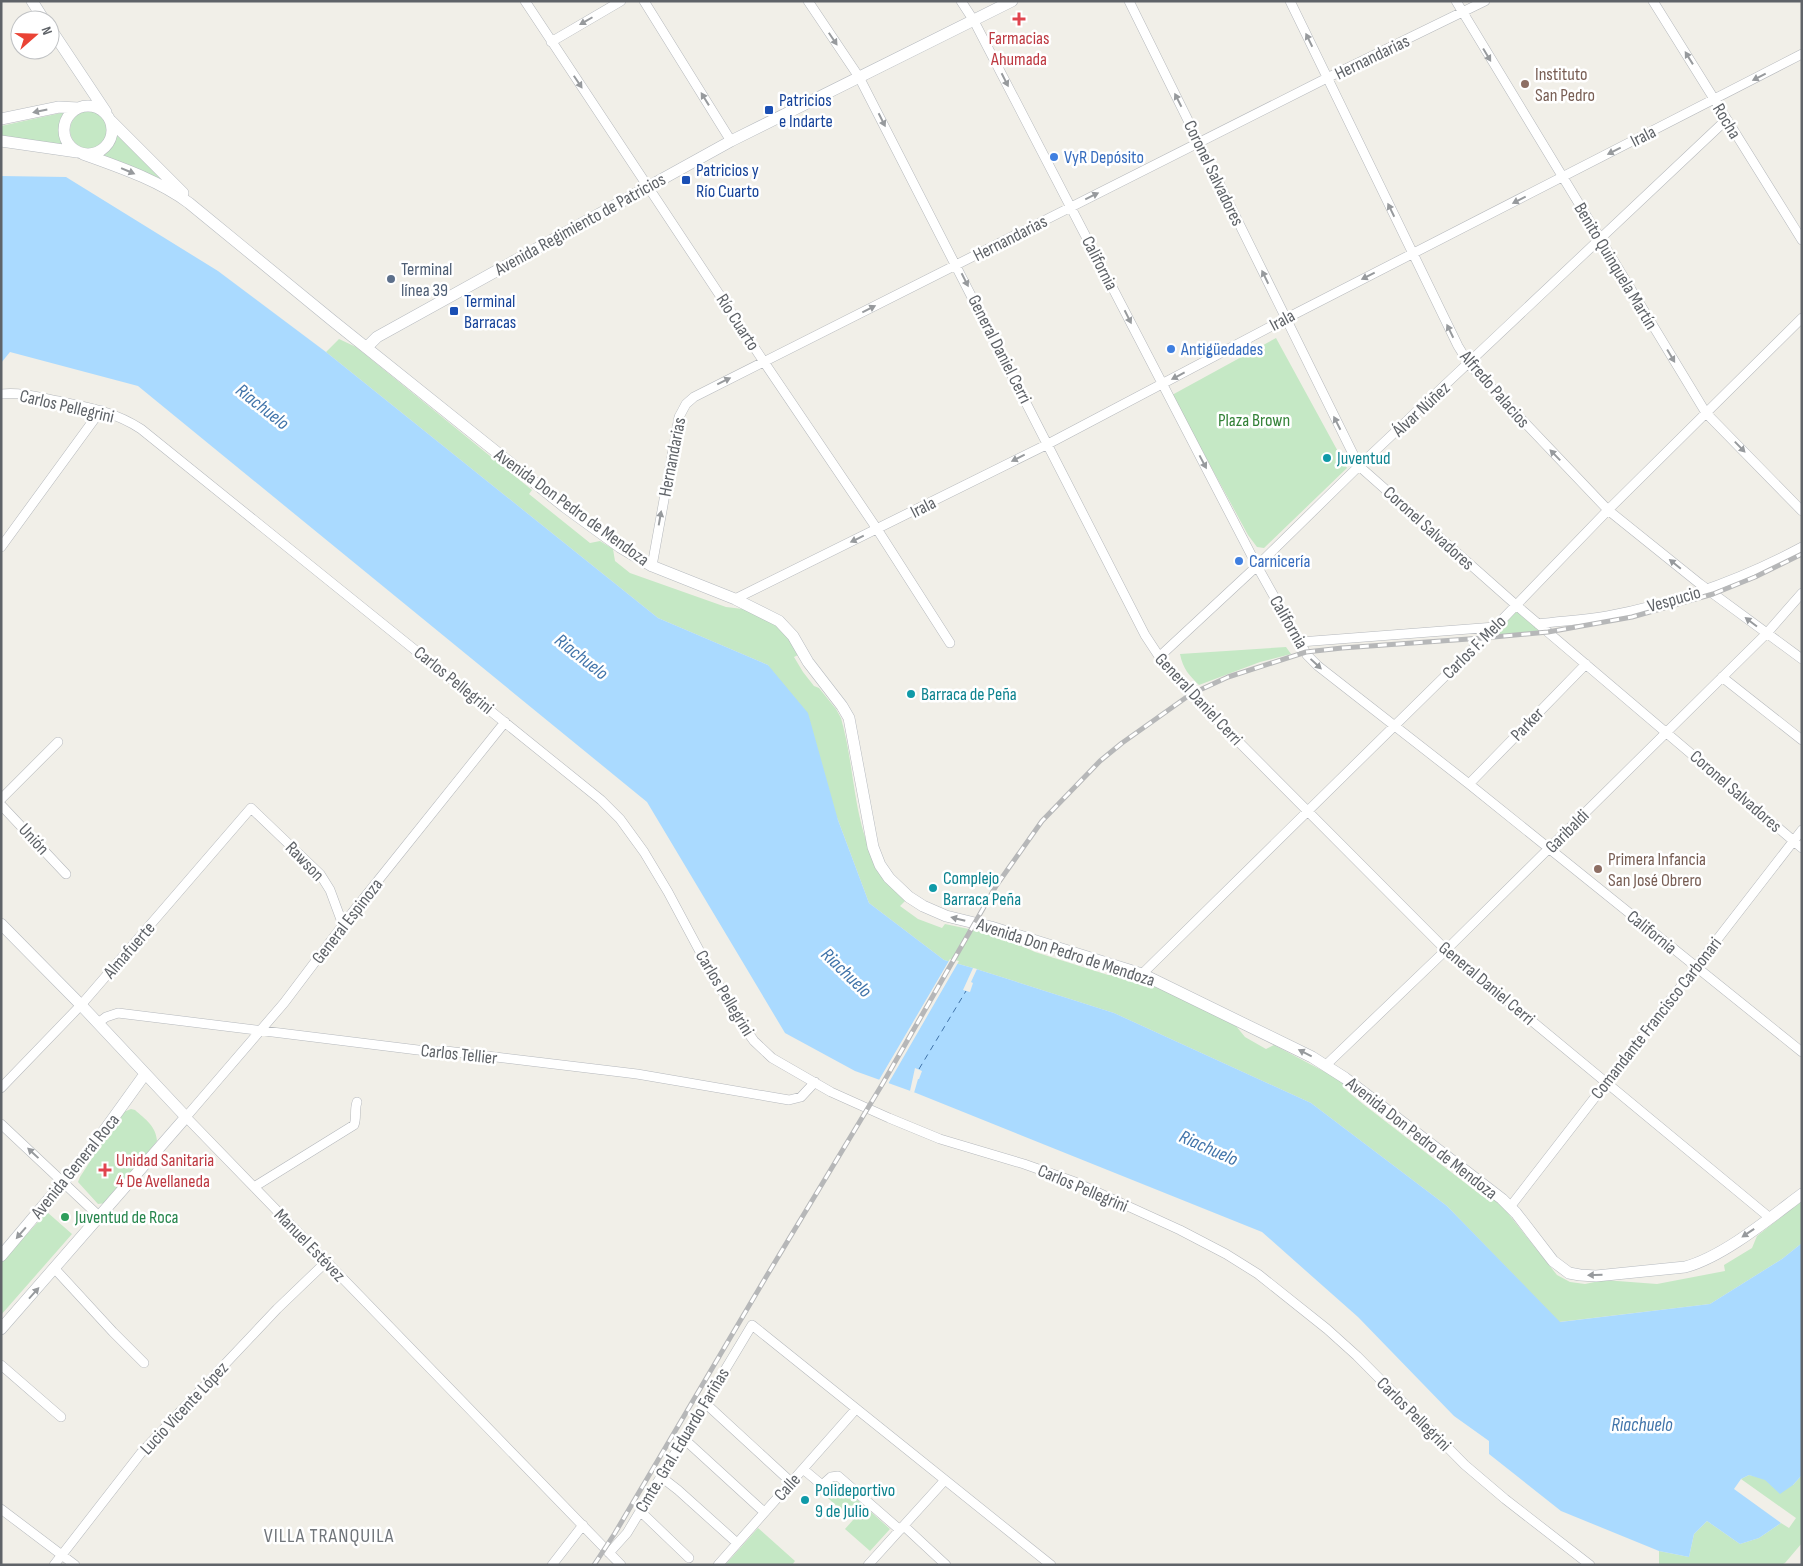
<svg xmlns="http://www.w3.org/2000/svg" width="1803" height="1566" font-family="'Sofia Sans Condensed',sans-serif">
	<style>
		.green { fill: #c5e8c5 }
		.water { fill: #aadaff }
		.pier { fill: #f1efe8 }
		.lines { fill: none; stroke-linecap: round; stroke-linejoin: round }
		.ferry { stroke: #4174aa; stroke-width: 1; stroke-dasharray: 6 5; stroke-linecap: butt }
		.street-casing { stroke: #b5b8bc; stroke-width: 10 }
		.secondary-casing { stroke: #b6babf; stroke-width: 12 }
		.street { stroke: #fff; stroke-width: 9 }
		.secondary { stroke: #fff; stroke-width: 11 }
		.rail-casing { stroke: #b6b7b8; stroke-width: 5 }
		.rail { stroke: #fff; stroke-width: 3; stroke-dasharray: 9; stroke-linecap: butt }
		.oneway { fill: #979a9d }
		.health-dot { fill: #e0444e; stroke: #fff; stroke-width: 2 }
		.education-dot { fill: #8d6e63; stroke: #fff; stroke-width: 2 }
		.transit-dot { fill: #1a4fb4; stroke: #fff; stroke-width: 2 }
		.shop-dot { fill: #3f7fe0; stroke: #fff; stroke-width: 2 }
		.service-dot { fill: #5c6f8a; stroke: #fff; stroke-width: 2 }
		.culture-dot { fill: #0f9aa8; stroke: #fff; stroke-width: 2 }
		.leisure-dot { fill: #2e9e5b; stroke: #fff; stroke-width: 2 }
		.labels { text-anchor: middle; stroke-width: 5; stroke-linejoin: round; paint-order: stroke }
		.health-label { font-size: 18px; fill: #be3a42; stroke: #fff }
		.street-label { font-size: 18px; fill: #5f6368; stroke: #fff }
		.education-label { font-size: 18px; fill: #785e54; stroke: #fff; text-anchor: start }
		.transit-label { font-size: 18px; fill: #164399; stroke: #fff; text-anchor: start }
		.shop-label { font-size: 18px; fill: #366cbe; stroke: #fff; text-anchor: start }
		.service-label { font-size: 18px; fill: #4e5e75; stroke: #fff; text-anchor: start }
		.park-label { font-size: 18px; fill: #348238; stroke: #fff }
		.culture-label { font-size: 18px; fill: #0d838f; stroke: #fff; text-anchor: start }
		.leisure-label { font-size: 18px; fill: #27864d; stroke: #fff; text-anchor: start }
		.water-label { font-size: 19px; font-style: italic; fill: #4174aa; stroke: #fff }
		.quarter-label { font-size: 20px; letter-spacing: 1px; fill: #70757a; stroke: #fff }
	</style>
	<rect width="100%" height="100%" fill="#f1efe8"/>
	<!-- green -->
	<path class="green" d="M70,111C60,126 59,131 67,147L1,137V126Z
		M70 130a19 19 0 1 1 38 0a19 19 0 1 1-38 0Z
		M115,129L173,187L99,155L113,145Z
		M1276,338L1347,468L1264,548L1257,547L1248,535L1172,395Z
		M339,339L356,347L532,490L529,494L590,543L600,541L613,549L615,561L630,573L726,607L751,610L772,621L789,638L798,655L794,657L803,672L814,686L819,688L836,709L841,718C860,786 849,847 905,901L900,906L918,919L942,928L945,924L997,935L1035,952L1108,975L1116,971L1146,981L1236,1026L1245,1037L1266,1049L1274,1045L1344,1082L1346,1090L1363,1104L1482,1196L1490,1195L1507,1212L1557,1275L1570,1282L1585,1284L1604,1280L1657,1284L1725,1271L1724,1265L1752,1248L1757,1236L1802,1201V1243L1782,1259L1710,1304L1559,1322L1447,1206L1311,1103L1114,1013L973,968L944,960L869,903L838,820L768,665L658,618L326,352Z
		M1516,605L1548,632L1483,638Z
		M1286,647L1291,654L1260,662L1199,685C1189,675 1183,669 1180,654Z
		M131,1109L135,1110C145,1119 156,1126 157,1141L106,1203L98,1204L78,1182L80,1177L121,1113Z
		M47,1212L72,1234L1,1315V1263Z
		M1749,1475L1793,1485L1802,1475V1543L1785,1563L1781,1565H1659V1551L1689,1557L1694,1534L1707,1521L1740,1544L1759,1538L1781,1523L1789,1528L1796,1518L1741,1479Z
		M834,1479L890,1529L870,1551L845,1529L853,1520L822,1493Z
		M758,1528L795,1561L792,1565H725Z"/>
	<!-- water -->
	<path class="water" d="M1,176L66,177L218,271L326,352L658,618L768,665L808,713L838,820L869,903L944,960L973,968L1114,1013L1311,1103L1447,1206L1560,1322L1710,1304L1782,1259L1802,1243V1475L1793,1485L1780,1494L1765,1480L1749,1475L1741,1479L1734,1489L1781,1523L1759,1538L1740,1544L1707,1521L1694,1534L1689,1557L1659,1551L1561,1511L1489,1454V1441L1454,1416L1358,1317L1262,1232L916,1093L855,1071L785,1033L647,802L138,386L10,352L1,363Z"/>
	<!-- pier -->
	<path class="pier" d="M950,959L959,961L888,1084L879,1080Z
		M973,968L977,969L971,982L973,983L970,992L963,990Z
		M915,1068L922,1071L919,1079H918L914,1093L910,1091Z"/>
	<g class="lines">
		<!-- ferry -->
		<path class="ferry" d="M919,1069L966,991"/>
		<!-- street casing -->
		<g class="street-casing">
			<path id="street" d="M525,1L764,362L877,529L950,643
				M644,1L731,141
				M808,1L859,77L1145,635L1166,667L1191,694L1446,950L1770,1218
				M961,1L974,21L1257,566L1307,655L1318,666L1469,784L1802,1052
				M1129,1L1359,466L1516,605L1802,848
				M1290,1L1458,346L1469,364L1608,510L1700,584L1802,659
				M1456,1L1706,413L1802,511
				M1653,1L1802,240
				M551,42L621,1
				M1,394C21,392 39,397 58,401C88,407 115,412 141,429L601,800L620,819L644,852L668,892L706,963L741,1023L754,1041L772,1058L831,1092L889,1118L940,1139L1024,1164L1075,1182L1180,1230L1226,1254L1258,1274L1327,1329L1357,1356L1465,1465L1505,1499L1590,1565
				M1,547L101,410
				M652,566L679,417L686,404L694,397L1327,78L1485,1
				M735,599L1048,444L1285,319L1802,54
				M1538,624C1561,621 1584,620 1607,616C1675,603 1740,580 1802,547
				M1300,642L1495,627
				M1159,657L1257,566L1359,466L1726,120
				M1722,677L1802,740
				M505,722L352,913L284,1003L186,1117L621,1565
				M1469,784L1586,664
				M1,799L58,742
				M1,805L66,874
				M1142,974L1495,627L1608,510L1802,318
				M98,1023L106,1017L118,1013L426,1051H446L637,1074L789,1100L801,1097L815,1082
				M1326,1065L1446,950L1767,633L1802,593
				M1,1088L81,1005L251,808L320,874L330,890L343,925
				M1,1124L100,1217
				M254,1187L354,1125C357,1118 354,1111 357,1102
				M1510,1207L1802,830
				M55,1269L113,1332L144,1363
				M1,1365L61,1417
				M704,1402L791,1482
				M683,1438L764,1512
				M803,1469L822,1485L831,1477L838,1476L900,1530
				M660,1476L678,1490L737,1543
				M1,1509L75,1565
				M640,1511L689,1558
				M904,1526L946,1565
				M609,1553L627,1533L752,1325L1051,1565
				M54,1565L141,1453L277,1309L326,1262
				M552,1565L583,1525
				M718,1565L856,1409
				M868,1565L945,1480"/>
		</g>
		<!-- secondary casing -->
		<g class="secondary-casing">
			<path id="secondary" d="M32,1L44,20
				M50,28L106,112
				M64 130a24 24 0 1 1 48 0a24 24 0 1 1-48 0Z
				M1,119L59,107L78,108
				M111,121L183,193
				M1,141L77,152
				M83,154C119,167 158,180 189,203L333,321L565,507L620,547L652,566L735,599L779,621L793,636L808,662L842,706L849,718L873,847L880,865L889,878L909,897L923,906L946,916L991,927L1142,974L1312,1057L1345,1078L1502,1199L1516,1213L1553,1261L1569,1273L1580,1275L1596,1276L1685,1267C1723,1257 1770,1218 1802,1194
				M367,347L377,337L731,141L1012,1
				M1,924L81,1005L186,1117L1,1329
				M1,1256L91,1149L145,1074"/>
		</g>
		<!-- street -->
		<use href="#street" class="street"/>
		<!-- secondary -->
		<use href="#secondary" class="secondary"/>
		<!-- rail casing -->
		<g class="rail-casing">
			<path id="rail" d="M594,1565L615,1533L766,1277L883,1083L996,886L1042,821L1100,761L1122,743L1191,694L1228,677L1306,652L1342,648L1483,638L1548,632L1632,617L1713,594L1755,577L1802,554"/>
		</g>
		<!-- rail -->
		<use href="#rail" class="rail"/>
	</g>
	<!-- one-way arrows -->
	<defs><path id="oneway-solid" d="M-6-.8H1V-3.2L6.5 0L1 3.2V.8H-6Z" transform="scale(1.25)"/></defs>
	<g class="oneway">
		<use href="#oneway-solid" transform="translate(586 21) rotate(150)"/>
		<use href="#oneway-solid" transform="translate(833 39) rotate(56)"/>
		<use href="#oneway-solid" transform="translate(1309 40) rotate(-116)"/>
		<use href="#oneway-solid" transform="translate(1487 55) rotate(59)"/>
		<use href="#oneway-solid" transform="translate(1689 58) rotate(-122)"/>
		<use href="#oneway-solid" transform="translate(1759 77) rotate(153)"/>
		<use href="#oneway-solid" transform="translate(1005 80) rotate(63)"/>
		<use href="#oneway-solid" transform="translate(578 82) rotate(56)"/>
		<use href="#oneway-solid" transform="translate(705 99) rotate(-122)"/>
		<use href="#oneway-solid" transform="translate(1178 100) rotate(-117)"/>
		<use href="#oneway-solid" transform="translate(40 111) rotate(168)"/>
		<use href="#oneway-solid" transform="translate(882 120) rotate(63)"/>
		<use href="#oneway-solid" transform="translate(1614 151) rotate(153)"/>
		<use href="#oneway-solid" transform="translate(128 171) rotate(23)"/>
		<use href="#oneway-solid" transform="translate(1092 196) rotate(-26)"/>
		<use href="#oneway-solid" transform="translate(1519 200) rotate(153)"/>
		<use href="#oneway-solid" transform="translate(1391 210) rotate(-116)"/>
		<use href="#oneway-solid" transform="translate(1368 276) rotate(153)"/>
		<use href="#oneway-solid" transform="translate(1265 277) rotate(-116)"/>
		<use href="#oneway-solid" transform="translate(965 280) rotate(63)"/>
		<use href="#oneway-solid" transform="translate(869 309) rotate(-27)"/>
		<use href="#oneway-solid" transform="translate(1128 317) rotate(63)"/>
		<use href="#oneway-solid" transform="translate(1450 331) rotate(-116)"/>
		<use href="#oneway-solid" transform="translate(1671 356) rotate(59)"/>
		<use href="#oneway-solid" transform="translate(1178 376) rotate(152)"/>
		<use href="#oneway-solid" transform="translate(724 381) rotate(-26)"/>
		<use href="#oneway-solid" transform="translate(1337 423) rotate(-117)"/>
		<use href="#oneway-solid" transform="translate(1740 447) rotate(46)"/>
		<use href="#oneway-solid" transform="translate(1555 455) rotate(-134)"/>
		<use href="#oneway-solid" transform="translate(1018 458) rotate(153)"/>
		<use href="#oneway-solid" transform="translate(1203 462) rotate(62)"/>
		<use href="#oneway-solid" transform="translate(660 518) rotate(-80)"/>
		<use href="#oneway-solid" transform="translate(857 539) rotate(154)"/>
		<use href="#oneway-solid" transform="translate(1675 564) rotate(-141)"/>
		<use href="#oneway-solid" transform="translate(1751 622) rotate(-143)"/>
		<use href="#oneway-solid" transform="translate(1316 664) rotate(43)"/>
		<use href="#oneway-solid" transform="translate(958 919) rotate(-166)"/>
		<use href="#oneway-solid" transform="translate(1305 1053) rotate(-153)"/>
		<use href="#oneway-solid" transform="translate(33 1153) rotate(-137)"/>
		<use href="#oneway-solid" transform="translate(21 1233) rotate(131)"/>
		<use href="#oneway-solid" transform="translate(1748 1233) rotate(146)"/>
		<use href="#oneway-solid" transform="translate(1595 1275) rotate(179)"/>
		<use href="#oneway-solid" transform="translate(34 1293) rotate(-48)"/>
	</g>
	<!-- markers -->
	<g class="health-dot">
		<path d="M1016.5 11.5h5v5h5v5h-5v5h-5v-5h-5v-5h5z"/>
		<path d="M102.5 1162.5h5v5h5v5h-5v5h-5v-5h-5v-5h5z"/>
	</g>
	<g class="education-dot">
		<circle cx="1525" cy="84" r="5"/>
		<circle cx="1598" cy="869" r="5"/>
	</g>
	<g class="transit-dot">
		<rect x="764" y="105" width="10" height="10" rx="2.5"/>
		<rect x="681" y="175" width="10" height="10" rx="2.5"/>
		<rect x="449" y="306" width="10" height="10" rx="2.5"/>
	</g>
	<g class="shop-dot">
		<circle cx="1054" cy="157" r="5"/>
		<circle cx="1171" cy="349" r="5"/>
		<circle cx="1239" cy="561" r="5"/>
	</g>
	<circle class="service-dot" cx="391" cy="279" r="5"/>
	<g class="culture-dot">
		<circle cx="1327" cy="458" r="5"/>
		<circle cx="911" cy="694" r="5"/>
		<circle cx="933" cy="888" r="5"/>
		<circle cx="805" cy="1500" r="5"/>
	</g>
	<circle class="leisure-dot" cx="65" cy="1217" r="5"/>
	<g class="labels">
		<!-- health labels -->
		<g class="health-label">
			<text x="1019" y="44">Farmacias<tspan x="1019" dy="21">Ahumada</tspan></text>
			<text x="116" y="1166" text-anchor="start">Unidad Sanitaria<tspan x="116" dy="21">4 De Avellaneda</tspan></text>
		</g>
		<!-- street labels -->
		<g class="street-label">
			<text transform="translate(1372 57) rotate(-26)" y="6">Hernandarias</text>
			<text transform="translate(1727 121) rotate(59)" y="6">Rocha</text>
			<text transform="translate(1643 136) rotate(-27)" y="6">Irala</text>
			<text transform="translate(1214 173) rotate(64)" y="6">Coronel Salvadores</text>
			<text transform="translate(580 224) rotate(-29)" y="6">Avenida Regimiento de Patricios</text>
			<text transform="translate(1010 238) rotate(-27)" y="6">Hernandarias</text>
			<text transform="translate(1100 263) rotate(63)" y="6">California</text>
			<text transform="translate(1616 266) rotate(59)" y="6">Benito Quinquela Martín</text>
			<text transform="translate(1282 320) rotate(-28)" y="6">Irala</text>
			<text transform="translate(738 322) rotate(57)" y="6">Río Cuarto</text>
			<text transform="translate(1000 349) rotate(63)" y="6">General Daniel Cerri</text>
			<text transform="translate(1495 389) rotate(49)" y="6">Alfredo Palacios</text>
			<text transform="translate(67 406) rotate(13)" y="6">Carlos Pellegrini</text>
			<text transform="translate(1421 409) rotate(-43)" y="6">Álvar Núñez</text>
			<text transform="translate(672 457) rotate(-79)" y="6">Hernandarias</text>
			<text transform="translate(572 507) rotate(36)" y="6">Avenida Don Pedro de Mendoza</text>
			<text transform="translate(923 507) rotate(-27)" y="6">Irala</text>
			<text transform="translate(1429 528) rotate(42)" y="6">Coronel Salvadores</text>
			<text transform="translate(1674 599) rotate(-16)" y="6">Vespucio</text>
			<text transform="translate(1289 622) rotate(60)" y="6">California</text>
			<text transform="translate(1474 647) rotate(-45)" y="6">Carlos F. Melo</text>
			<text transform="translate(454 680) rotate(39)" y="6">Carlos Pellegrini</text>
			<text transform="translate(1199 699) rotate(47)" y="6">General Daniel Cerri</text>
			<text transform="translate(1527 724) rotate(-46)" y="6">Parker</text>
			<text transform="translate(1736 791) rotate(41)" y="6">Coronel Salvadores</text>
			<text transform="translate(1567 831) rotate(-45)" y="6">Garibaldi</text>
			<text transform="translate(34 839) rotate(47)" y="6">Unión</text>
			<text transform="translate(305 861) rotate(46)" y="6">Rawson</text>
			<text transform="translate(347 921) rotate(-52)" y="6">General Espinoza</text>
			<text transform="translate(1652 932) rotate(39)" y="6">California</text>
			<text transform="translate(129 950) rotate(-49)" y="6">Almafuerte</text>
			<text transform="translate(1066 952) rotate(18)" y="6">Avenida Don Pedro de Mendoza</text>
			<text transform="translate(1487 983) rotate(40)" y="6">General Daniel Cerri</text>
			<text transform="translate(725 993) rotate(59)" y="6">Carlos Pellegrini</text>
			<text transform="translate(1656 1018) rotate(-52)" y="6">Comandante Francisco Carbonari</text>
			<text transform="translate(459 1054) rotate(6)" y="6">Carlos Tellier</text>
			<text transform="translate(1422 1138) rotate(38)" y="6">Avenida Don Pedro de Mendoza</text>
			<text transform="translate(75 1166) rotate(-51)" y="6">Avenida General Roca</text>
			<text transform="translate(1083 1188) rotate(23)" y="6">Carlos Pellegrini</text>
			<text transform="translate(310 1245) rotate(46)" y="6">Manuel Estévez</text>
			<text transform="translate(184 1408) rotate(-47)" y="6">Lucio Vicente López</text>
			<text transform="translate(1414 1414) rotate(45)" y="6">Carlos Pellegrini</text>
			<text transform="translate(682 1440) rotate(-59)" y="6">Cmte. Gral. Eduardo Fariñas</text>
			<text transform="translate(787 1487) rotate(-48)" y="6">Calle</text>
		</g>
		<!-- education labels -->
		<g class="education-label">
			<text x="1535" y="80">Instituto<tspan x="1535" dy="21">San Pedro</tspan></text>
			<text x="1608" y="865">Primera Infancia<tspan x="1608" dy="21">San José Obrero</tspan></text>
		</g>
		<!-- transit labels -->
		<g class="transit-label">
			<text x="779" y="106">Patricios<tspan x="779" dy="21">e Indarte</tspan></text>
			<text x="696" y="176">Patricios y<tspan x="696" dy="21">Río Cuarto</tspan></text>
			<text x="464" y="307">Terminal<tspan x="464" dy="21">Barracas</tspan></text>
		</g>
		<!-- shop labels -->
		<g class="shop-label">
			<text x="1064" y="163">VyR Depósito</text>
			<text x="1181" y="355">Antigüedades</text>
			<text x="1249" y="567">Carnicería</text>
		</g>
		<!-- service labels -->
		<g class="service-label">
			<text x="401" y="275">Terminal<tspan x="401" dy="21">línea 39</tspan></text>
		</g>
		<!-- park labels -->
		<g class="park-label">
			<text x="1254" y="426">Plaza Brown</text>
		</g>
		<!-- culture labels -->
		<g class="culture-label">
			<text x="1337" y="464">Juventud</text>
			<text x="921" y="700">Barraca de Peña</text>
			<text x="943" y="884">Complejo<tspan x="943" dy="21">Barraca Peña</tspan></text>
			<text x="815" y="1496">Polideportivo<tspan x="815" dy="21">9 de Julio</tspan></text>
		</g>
		<!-- leisure labels -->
		<g class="leisure-label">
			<text x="75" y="1223">Juventud de Roca</text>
		</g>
		<!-- water labels -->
		<g class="water-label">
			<text transform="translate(263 406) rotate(38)" y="7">Riachuelo</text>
			<text transform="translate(582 656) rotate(38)" y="7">Riachuelo</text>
			<text transform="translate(847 972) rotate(44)" y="7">Riachuelo</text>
			<text transform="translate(1209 1147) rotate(24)" y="7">Riachuelo</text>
			<text x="1642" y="1431">Riachuelo</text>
		</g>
		<!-- quarter labels -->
		<g class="quarter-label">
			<text x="329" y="1542">VILLA TRANQUILA</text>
		</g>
	</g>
	<!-- border -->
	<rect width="1803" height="1566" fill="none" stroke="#5f6368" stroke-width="5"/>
	<!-- north arrow -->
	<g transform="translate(35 35) rotate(70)"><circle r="24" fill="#ffffff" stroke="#bfc1c3"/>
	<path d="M0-4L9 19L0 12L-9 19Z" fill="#ea4335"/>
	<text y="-8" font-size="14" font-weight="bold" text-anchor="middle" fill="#5f6368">N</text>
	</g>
</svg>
